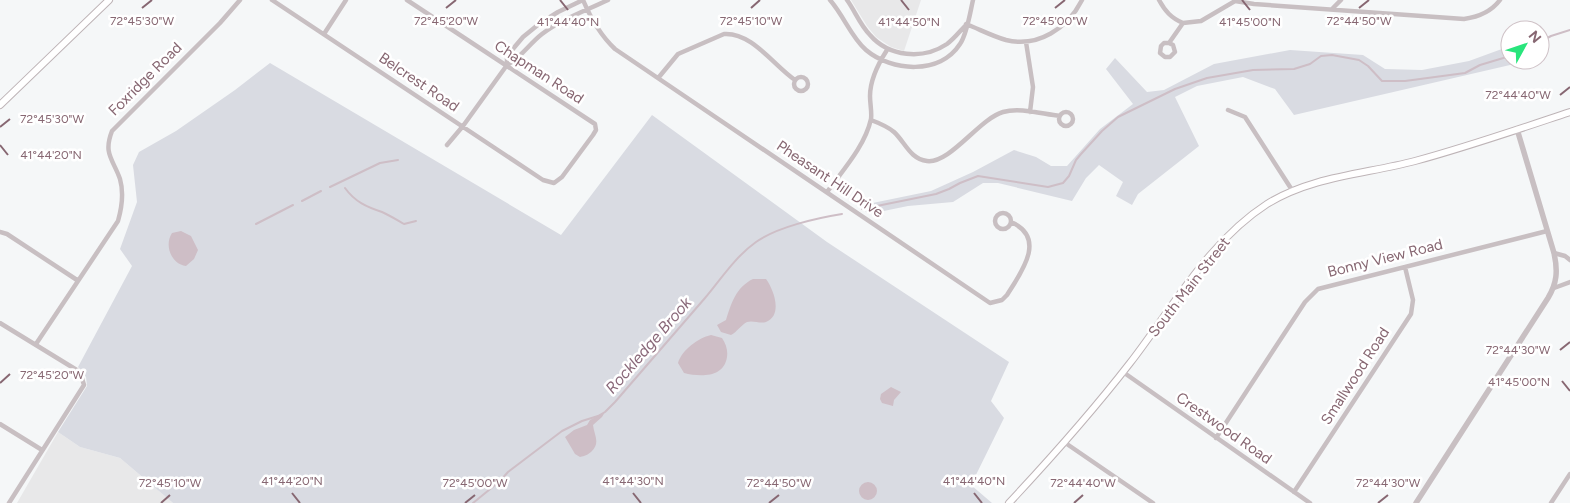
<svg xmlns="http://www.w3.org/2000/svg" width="1570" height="503" font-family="Figtree,sans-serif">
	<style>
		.built { fill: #e8e8e9 }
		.green { fill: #d9dbe2 }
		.water { fill: #cebec6 }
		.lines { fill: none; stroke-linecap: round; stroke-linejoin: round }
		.stream { stroke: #cebec6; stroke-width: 2 }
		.secondary-casing { stroke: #beb4b7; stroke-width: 8 }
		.minor { stroke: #c8bfc2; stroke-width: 4.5 }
		.tertiary { stroke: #c8bfc2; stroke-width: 5.5 }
		.secondary { stroke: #fff; stroke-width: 6 }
		.ticks { fill: none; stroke: #876772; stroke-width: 2 }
		.labels { text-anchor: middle; stroke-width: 5; stroke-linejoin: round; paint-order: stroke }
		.street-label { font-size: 15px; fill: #876772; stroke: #fff }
		.water-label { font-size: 16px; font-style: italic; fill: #896879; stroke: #fff }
		.ticks-label { font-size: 12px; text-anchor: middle; fill: #876772; stroke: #fff; stroke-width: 5; stroke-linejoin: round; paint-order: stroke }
	</style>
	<rect width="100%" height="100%" fill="#f5f7f8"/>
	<!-- built -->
	<path class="built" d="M851,0H921L904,51L891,47L876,37L867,26Z
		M58,432L80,447L120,458L173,503H17Z"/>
	<!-- green -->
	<path class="green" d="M1510,46V60H1523V62L1294,115L1275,89L1243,77L1197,86L1175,97L1199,146L1138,194L1132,205L1116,196L1123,182L1099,165L1086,178L1072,201L998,183H983L953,202L908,206L869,214L858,206L931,191L973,172L1014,150L1036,157L1051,166H1067L1100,129L1133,104L1106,69L1115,58L1147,92L1164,90L1214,64L1290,50L1363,55L1385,69L1422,70L1469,61Z
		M270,63L561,235L652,115L827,242L1009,362L991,401L1004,418L971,485L992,503H173L120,458L80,447L58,432L87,386L86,377L78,367L132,266L120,249L137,202L133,165L139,152L176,131L235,90Z"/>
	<!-- water -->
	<path class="water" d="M181,231L191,236L198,250L194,259L186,266C171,264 164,245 172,233Z
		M753,279H766C774,290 783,315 766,322C760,324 753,320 747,322C741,325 737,332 731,335L721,332L717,325L726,320C731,304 736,287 753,279Z
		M711,335L722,338C726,344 728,350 727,357C724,378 700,377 684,373L678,363C682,350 698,338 711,335Z
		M891,387L901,392L894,400L893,406L882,403L880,399L881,394Z
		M605,412L602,417L593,425C594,435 601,443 591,452C587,455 585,456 580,457L575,454L565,437L574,430L587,425L590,420Z
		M859 491a9 9 0 1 1 18 0a9 9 0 1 1-18 0Z"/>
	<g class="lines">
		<!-- stream -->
		<path class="stream" d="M1540,42L1551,36L1570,30
			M330,187L380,163L398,160
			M345,188C355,202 367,207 382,212C389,215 397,220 404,224L416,221
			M302,201L321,191
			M862,209L936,194L949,189L960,183L978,176L1048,187L1063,183L1069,176L1076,160L1081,154L1102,131L1118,117L1175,89L1207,78L1253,70L1294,69L1310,64L1321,56L1332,55L1359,60L1368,66L1382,81H1405L1465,73L1480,65L1510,56
			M256,224L293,205
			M473,503L500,481L508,472L562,431L582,421L598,416L605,412L615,402C645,367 675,333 705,298C721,279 735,257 756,242C777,227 817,218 842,214"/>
		<!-- secondary casing -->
		<g class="secondary-casing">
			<path id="secondary" d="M0,105L109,0
				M1009,503C1051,458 1092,412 1130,363C1172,309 1208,242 1267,204C1312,176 1366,174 1415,161C1467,147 1519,129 1570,112"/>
		</g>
		<!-- minor -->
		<path class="minor" d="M272,0L543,180L554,183L562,177L593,135L596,130L595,124L407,0
			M583,0C591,19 600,35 615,49L990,303L1002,300L1007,295C1020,274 1048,238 1011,222
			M830,0C844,16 851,37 866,50C892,72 940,75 960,44C967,34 970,13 973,0
			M847,0C855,11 860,25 870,35C889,57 923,60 947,44C954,39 960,31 966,25
			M1159,0C1165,11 1171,18 1183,23
			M1333,8L1341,0
			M966,24C979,29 992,36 1006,40C1038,48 1068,28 1082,0
			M324,34L346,0
			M1026,42L1033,87L1030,112
			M1169,43L1173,45L1175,52L1170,57H1165L1160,53L1161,46L1164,43H1169L1183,23L1201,21L1235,1L1254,4L1464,19C1479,17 1491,12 1500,0
			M507,65V56L523,37L539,24L558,12L583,0
			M794 84a7 7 0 1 1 14 0a7 7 0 1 1-14 0Z
			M659,77L678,54L724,34C752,32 774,66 795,80
			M1228,110L1245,117L1292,190
			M1059 119a7 7 0 1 1 14 0a7 7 0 1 1-14 0Z
			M871,120C879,123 887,126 894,132C905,142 910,159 927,161C950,164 979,119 1003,112C1020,107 1042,114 1060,116
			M447,145L463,126L507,65C521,58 529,44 542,34C562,19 585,11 608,0
			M827,192C843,170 865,146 871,119C872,112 870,104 870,96C870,79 878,64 887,50
			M995 221a8 8 0 1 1 16 0a8 8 0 1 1-16 0Z
			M0,232L7,234L77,280
			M1554,253L1565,256L1570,260
			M1554,288L1570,282
			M0,323L80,372L84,385L9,503
			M36,344L118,221C122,207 124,193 120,179C113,159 103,154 112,131L220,23L240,0
			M1123,372L1310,503
			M0,424L42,450
			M1216,438L1305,302L1318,289L1547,231
			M1064,442L1153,503
			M1294,492L1411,314L1413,300L1405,267
			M1551,503L1570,474"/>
		<!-- tertiary -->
		<path class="tertiary" d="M1416,503L1548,298C1557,283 1558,271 1554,253L1517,129"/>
		<!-- secondary -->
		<use href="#secondary" class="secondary"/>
	</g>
	<!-- ticks -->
	<path class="ticks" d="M560,0L568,10M901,0L909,10M1242,0L1250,10M142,8L152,0M446,8L456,0M751,8L760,0M1055,8L1065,0M1359,8L1369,0M1560,95L1570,87M0,127L10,119M0,145L8,155M1560,350L1570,342M1562,381L1570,391M0,383L10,374M292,493L300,503M633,493L641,503M974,493L982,503M161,503L170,495M465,503L475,495M769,503L779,495M1074,503L1083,495M1378,503L1388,495"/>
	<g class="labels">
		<!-- street labels -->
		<g class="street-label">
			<text transform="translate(539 72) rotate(33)" y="5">Chapman Road</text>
			<text transform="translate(145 79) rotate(-45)" y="5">Foxridge Road</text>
			<text transform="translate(419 82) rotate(34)" y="5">Belcrest Road</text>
			<text transform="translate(830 179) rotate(34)" y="5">Pheasant Hill Drive</text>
			<text transform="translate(1385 258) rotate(-14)" y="5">Bonny View Road</text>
			<text transform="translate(1189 287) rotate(-52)" y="5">South Main Street</text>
			<text transform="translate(1355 376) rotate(-57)" y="5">Smallwood Road</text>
			<text transform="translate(1224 428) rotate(35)" y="5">Crestwood Road</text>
		</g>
		<!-- water labels -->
		<g class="water-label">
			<text transform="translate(648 345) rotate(-49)" y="6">Rockledge Brook</text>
		</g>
	</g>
	<g class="ticks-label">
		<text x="142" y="25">72°45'30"W</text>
		<text x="446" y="25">72°45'20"W</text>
		<text x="751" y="25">72°45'10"W</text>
		<text x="1055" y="25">72°45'00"W</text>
		<text x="1359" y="25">72°44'50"W</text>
		<text x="568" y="26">41°44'40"N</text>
		<text x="909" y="26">41°44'50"N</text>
		<text x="1250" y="26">41°45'00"N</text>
		<text x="1518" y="99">72°44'40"W</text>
		<text x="52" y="123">72°45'30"W</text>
		<text x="51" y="159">41°44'20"N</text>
		<text x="1518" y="354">72°44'30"W</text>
		<text x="52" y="379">72°45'20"W</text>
		<text x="1519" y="386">41°45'00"N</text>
		<text x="292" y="485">41°44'20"N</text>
		<text x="633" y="485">41°44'30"N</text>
		<text x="974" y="485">41°44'40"N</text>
		<text x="170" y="487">72°45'10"W</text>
		<text x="475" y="487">72°45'00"W</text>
		<text x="779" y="487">72°44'50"W</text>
		<text x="1083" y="487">72°44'40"W</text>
		<text x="1388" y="487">72°44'30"W</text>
	</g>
	<!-- north arrow -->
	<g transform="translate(1525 45) rotate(50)"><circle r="24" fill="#ffffff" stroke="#cfc2c7"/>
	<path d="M0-4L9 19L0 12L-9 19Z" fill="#29e57c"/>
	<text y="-8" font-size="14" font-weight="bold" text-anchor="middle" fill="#876772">N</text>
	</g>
</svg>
